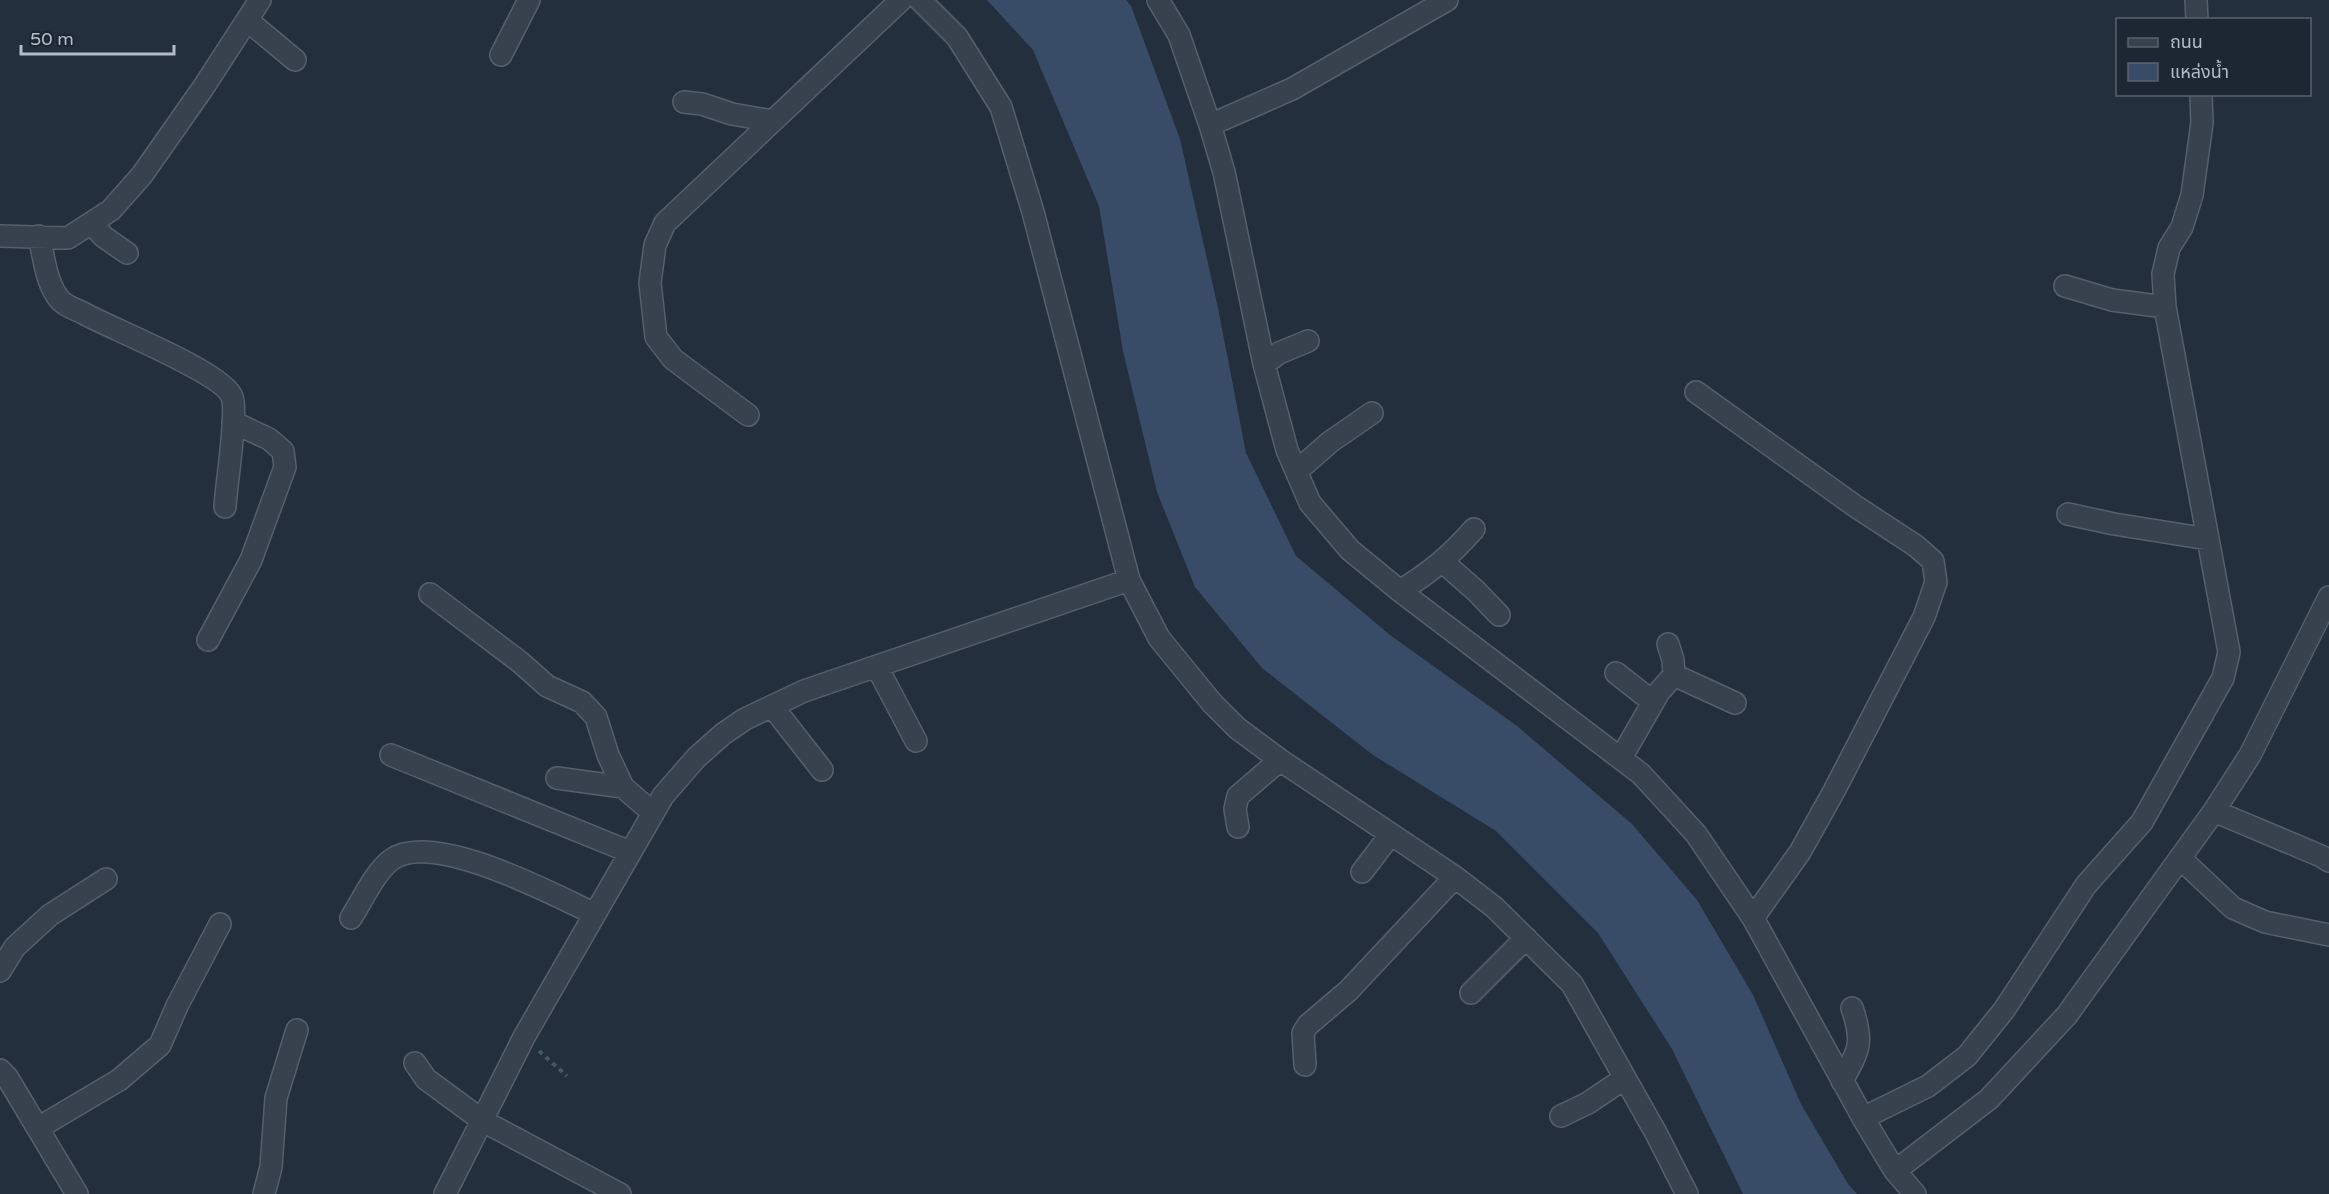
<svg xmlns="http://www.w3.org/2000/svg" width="2329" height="1194" font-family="'Varela Round','Noto Sans Thai',sans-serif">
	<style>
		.water { fill: #394c67 }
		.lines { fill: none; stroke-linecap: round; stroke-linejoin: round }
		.minor-casing { stroke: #565f6c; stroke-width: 24 }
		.path { stroke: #44595c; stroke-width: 4; stroke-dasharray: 4.5 4.5; stroke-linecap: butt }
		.minor { stroke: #38414e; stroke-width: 21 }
	</style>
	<rect width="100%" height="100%" fill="#242f3e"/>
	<!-- water -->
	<path class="water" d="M987,0H1126L1131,6L1180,139L1218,308L1246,453L1296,556L1390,635L1517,726L1632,824L1697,900L1753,995L1801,1104L1848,1184L1857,1194H1743L1672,1049L1598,933L1496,831L1373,755L1262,668L1195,587L1157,492L1123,351L1099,206L1033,50Z"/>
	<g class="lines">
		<!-- minor casing -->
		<g class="minor-casing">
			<path id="minor" d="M920,0L957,37L1001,107L1033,212L1129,580L1159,638L1212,703L1237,728L1280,760L1455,877L1494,907L1572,984L1656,1133L1687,1194
				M1158,0L1179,35L1210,125L1224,172L1264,364L1287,450L1310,503L1350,550L1400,591L1641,774L1696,834L1753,918L1863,1118L1895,1171L1915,1194
				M2196,0L2197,20
				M247,20L295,60
				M501,55L529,0
				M684,102L702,104L732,114L772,121
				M1210,125L1292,89L1447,0
				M91,223L104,237L127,253
				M0,236L68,238L111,210L142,175L203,88L260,0
				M39,236C44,257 46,285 61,301C67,307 78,310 85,314C112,329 224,373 232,397C238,413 226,486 225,507
				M2065,286L2112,300L2165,307
				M1264,364L1279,353L1308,341
				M1696,392L1855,506L1916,546L1933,561L1936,582L1924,617L1834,791L1800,852L1753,918
				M748,415L673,359L656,337L650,283L655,245L665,223L901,0
				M1297,471L1330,442L1372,413
				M2068,514L2114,524L2208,539
				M1443,562L1476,591L1499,615
				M1400,591C1432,571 1449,557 1474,529
				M430,594L520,662L547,686L582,702L596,717L608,755L623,787L653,813
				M208,640L251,560L285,467L283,451L269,439L233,422
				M1668,644L1673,660L1674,675
				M877,667L916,741
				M1616,673L1653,702
				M772,706L822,770
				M391,755L630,852
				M1621,758L1659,692L1674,675L1735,703
				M557,778L623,787
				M2214,811L2321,856L2329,861
				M1238,827L1235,809L1238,796L1280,760
				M2180,858L2233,908L2265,922L2329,935
				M1362,872L1391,834
				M351,918C362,901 375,872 391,860C432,829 554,895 595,914
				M0,971L15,947L50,915L106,879
				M1471,993L1526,938
				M415,1063L426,1079L483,1121L620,1194
				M1305,1065L1303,1033L1308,1025L1348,991L1455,877
				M0,1070L7,1077L77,1194
				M1842,1081C1859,1050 1864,1043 1852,1008
				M1561,1116L1588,1103L1625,1078
				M1863,1118L1928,1086L1967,1056L2004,1010L2086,885L2142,822L2223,678L2229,652L2165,307L2163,274L2169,248L2182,227L2192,195L2202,123L2201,94
				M38,1128L119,1080L160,1045L177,1006L220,924
				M1895,1171L1989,1099L2067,1015L2214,811L2250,755L2329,597
				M264,1194L271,1167L276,1098L297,1030
				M445,1194L524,1037L663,796L696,758L723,734L745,719L804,691L1129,580"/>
		</g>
		<!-- path -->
		<path class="path" d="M539,1051L567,1076"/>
		<!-- minor -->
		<use href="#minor" class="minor"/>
	</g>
	<!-- legend -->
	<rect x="2116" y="18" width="195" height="78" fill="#1d2633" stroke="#59626f" stroke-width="1.5"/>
	<rect x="2128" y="38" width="30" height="9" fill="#38414e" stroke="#59626f" stroke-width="1.5"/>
	<text x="2170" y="48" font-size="18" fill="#b4bcc9">ถนน</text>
	<rect x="2128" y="63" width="30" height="18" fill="#394c67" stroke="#59626f" stroke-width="1.5"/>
	<text x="2170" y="78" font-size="18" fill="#b4bcc9">แหล่งน้ำ</text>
	<!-- scale -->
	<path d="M21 45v9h153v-9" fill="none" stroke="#b4bcc9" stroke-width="3"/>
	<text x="30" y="45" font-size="18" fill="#b4bcc9" stroke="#1d2633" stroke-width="4.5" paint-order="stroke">50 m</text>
</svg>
